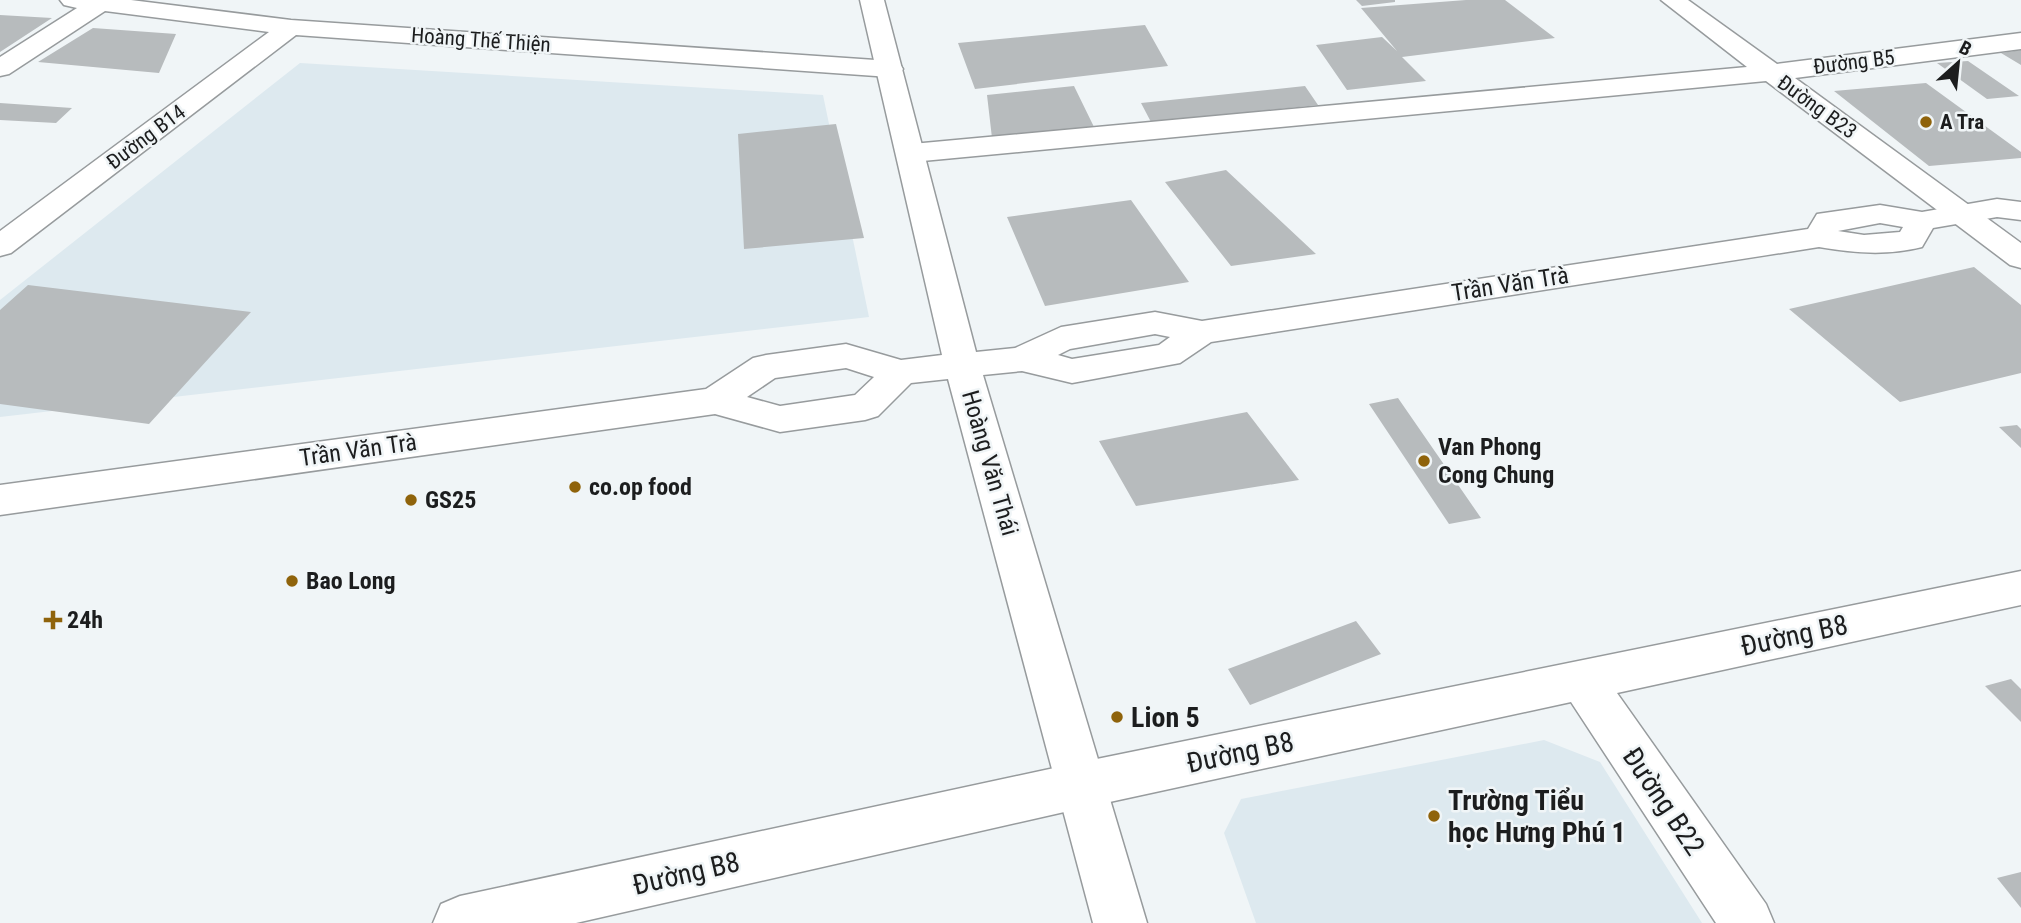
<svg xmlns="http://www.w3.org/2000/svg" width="2021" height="923" font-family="'Roboto Condensed',sans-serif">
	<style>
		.built { fill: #dde9ef }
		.building { fill: #b7bbbd }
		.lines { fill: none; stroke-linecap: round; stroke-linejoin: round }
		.minor-casing { stroke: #979b9d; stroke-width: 3 }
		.tertiary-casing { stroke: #979b9d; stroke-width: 3 }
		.minor { fill: #fff; fill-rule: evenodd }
		.tertiary { fill: #fff; fill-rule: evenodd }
		.poi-dot { fill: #8f630b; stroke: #f0f5f7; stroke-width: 2.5 }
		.labels { text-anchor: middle; stroke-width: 5; stroke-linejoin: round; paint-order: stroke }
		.far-street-label { font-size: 21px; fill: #1c1d1e; stroke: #f0f5f7 }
		.far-poi-label { font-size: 21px; font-weight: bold; fill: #1c1d1e; stroke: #f0f5f7; text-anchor: start }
		.street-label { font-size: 24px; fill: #1c1d1e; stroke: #f0f5f7 }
		.poi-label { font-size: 24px; font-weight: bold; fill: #1c1d1e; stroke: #f0f5f7; text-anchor: start }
		.near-street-label { font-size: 28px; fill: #1c1d1e; stroke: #f0f5f7 }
		.near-poi-label { font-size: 28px; font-weight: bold; fill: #1c1d1e; stroke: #f0f5f7; text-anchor: start }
	</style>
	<rect width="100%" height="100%" fill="#f0f5f7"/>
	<!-- built -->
	<path class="built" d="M300,63L823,95L869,317L0,417V300Z
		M1544,740L1600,762L1702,923H1256L1224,833L1241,799Z"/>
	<!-- building -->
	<path class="building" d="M1356,0H1395V2L1362,6Z
		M1466,0H1505L1555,38L1402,57L1426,81L1347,90L1316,45L1382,37L1397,51L1361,8Z
		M0,15L52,18L0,52Z
		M1145,25L1168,66L975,89L958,43Z
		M93,28L176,34L159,73L38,62Z
		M2021,50V65L2001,53Z
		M1968,61L2019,96L1987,99L1937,63Z
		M1926,83L2021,152V158L1929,166L1834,91Z
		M1074,86L1094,127L992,138L987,95Z
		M1305,86L1318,105L1151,122L1141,103Z
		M0,103L72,108L56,123L0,120Z
		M836,124L864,238L744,249L738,134Z
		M1226,170L1316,254L1231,266L1165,182Z
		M1131,200L1189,282L1045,306L1007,217Z
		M1974,267L2021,305V373L1900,402L1789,309Z
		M28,285L251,312L149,424L0,404V310Z
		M1398,398L1481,518L1449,524L1369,404Z
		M1247,412L1299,480L1136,506L1099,441Z
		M2017,425L2021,429V448L1999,427Z
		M1356,621L1381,654L1250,705L1228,669Z
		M2011,679L2021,689V722L1985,686Z
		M2021,872V908L1997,878Z"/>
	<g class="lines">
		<!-- minor casing -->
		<g class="minor-casing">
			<path id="minor" d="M60,0H131L291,20L890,61L899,63L903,69L899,75L890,77L296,35L11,253L0,256V231L269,32L105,11L9,74L0,76V57L77,8L64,5Z
				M1661,0H1688L1777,64L2021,33V49L1795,78L2021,243V268L2010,265L1766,81L912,162L902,159L898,153L902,147L912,144L1747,67Z
				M2021,571V605L1617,693L1766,904L1774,923H1716L1571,702L1082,808L576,923H433L441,904L460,896L1082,762Z"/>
		</g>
		<!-- tertiary casing -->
		<g class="tertiary-casing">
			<path id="tertiary" d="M860,0H884L976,352L1015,348L1061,327L1155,312L1202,321L1808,229L1817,214L1880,205L1922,212L1997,199L2021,202V220L1997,217L1933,228L1922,247C1886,256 1855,253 1819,247L1211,342L1180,363L1072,383L1022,371L983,375L1147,923H1093L948,379L911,383L878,416L865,420L780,432L715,414L0,515V485L706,389L753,358L766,355L846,344L901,360L942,355ZM1880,223L1903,227L1900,232L1864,235L1838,231ZM1155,334L1170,337L1159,345L1072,359L1058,355L1070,349ZM846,368L874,377L855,395L780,406L747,397L775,378Z"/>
		</g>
		<!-- minor -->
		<use href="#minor" class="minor"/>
		<!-- tertiary -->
		<use href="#tertiary" class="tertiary"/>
	</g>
	<!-- markers -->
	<g class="poi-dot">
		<circle cx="1926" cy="122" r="7"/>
		<circle cx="1424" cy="461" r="7"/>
		<circle cx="575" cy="487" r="7"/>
		<circle cx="411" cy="500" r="7"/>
		<circle cx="292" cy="581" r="7"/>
		<path d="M49.5 609.5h7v7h7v7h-7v7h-7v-7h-7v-7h7z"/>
		<circle cx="1117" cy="717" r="7"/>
		<circle cx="1434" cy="816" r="7"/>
	</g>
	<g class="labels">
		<!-- far-street labels -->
		<g class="far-street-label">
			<text transform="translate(481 40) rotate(4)" y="7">Hoàng Thế Thiện</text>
			<text transform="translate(1854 62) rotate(-7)" y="7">Đường B5</text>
			<text transform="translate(1817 107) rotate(36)" y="7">Đường B23</text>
			<text transform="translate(146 137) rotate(-37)" y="7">Đường B14</text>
		</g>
		<!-- far-poi labels -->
		<g class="far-poi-label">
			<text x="1940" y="129">A Tra</text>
		</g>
		<!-- street labels -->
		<g class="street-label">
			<text transform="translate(1510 284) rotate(-9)" y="8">Trần Văn Trà</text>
			<text transform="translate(358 450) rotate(-8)" y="8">Trần Văn Trà</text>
			<text transform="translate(990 463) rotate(74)" y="8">Hoàng Văn Thái</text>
		</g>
		<!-- poi labels -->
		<g class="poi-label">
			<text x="1438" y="455">Van Phong<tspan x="1438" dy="28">Cong Chung</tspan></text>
			<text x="589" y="495">co.op food</text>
			<text x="425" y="508">GS25</text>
			<text x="306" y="589">Bao Long</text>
			<text x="67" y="628">24h</text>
		</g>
		<!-- near-street labels -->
		<g class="near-street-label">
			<text transform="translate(1794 635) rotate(-12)" y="10">Đường B8</text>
			<text transform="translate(1240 752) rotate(-12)" y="10">Đường B8</text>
			<text transform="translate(1664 801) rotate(56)" y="10">Đường B22</text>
			<text transform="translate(686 873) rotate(-13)" y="10">Đường B8</text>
		</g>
		<!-- near-poi labels -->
		<g class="near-poi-label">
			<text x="1131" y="727">Lion 5</text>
			<text x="1448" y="810">Trường Tiểu<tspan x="1448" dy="32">học Hưng Phú 1</tspan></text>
		</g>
	</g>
	<!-- north arrow -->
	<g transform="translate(1958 63) rotate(27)" stroke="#f0f5f7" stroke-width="5" paint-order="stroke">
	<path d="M0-5L12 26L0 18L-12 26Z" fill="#1c1d1e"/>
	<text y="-10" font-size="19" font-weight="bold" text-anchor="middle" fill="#1c1d1e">B</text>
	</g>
</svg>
